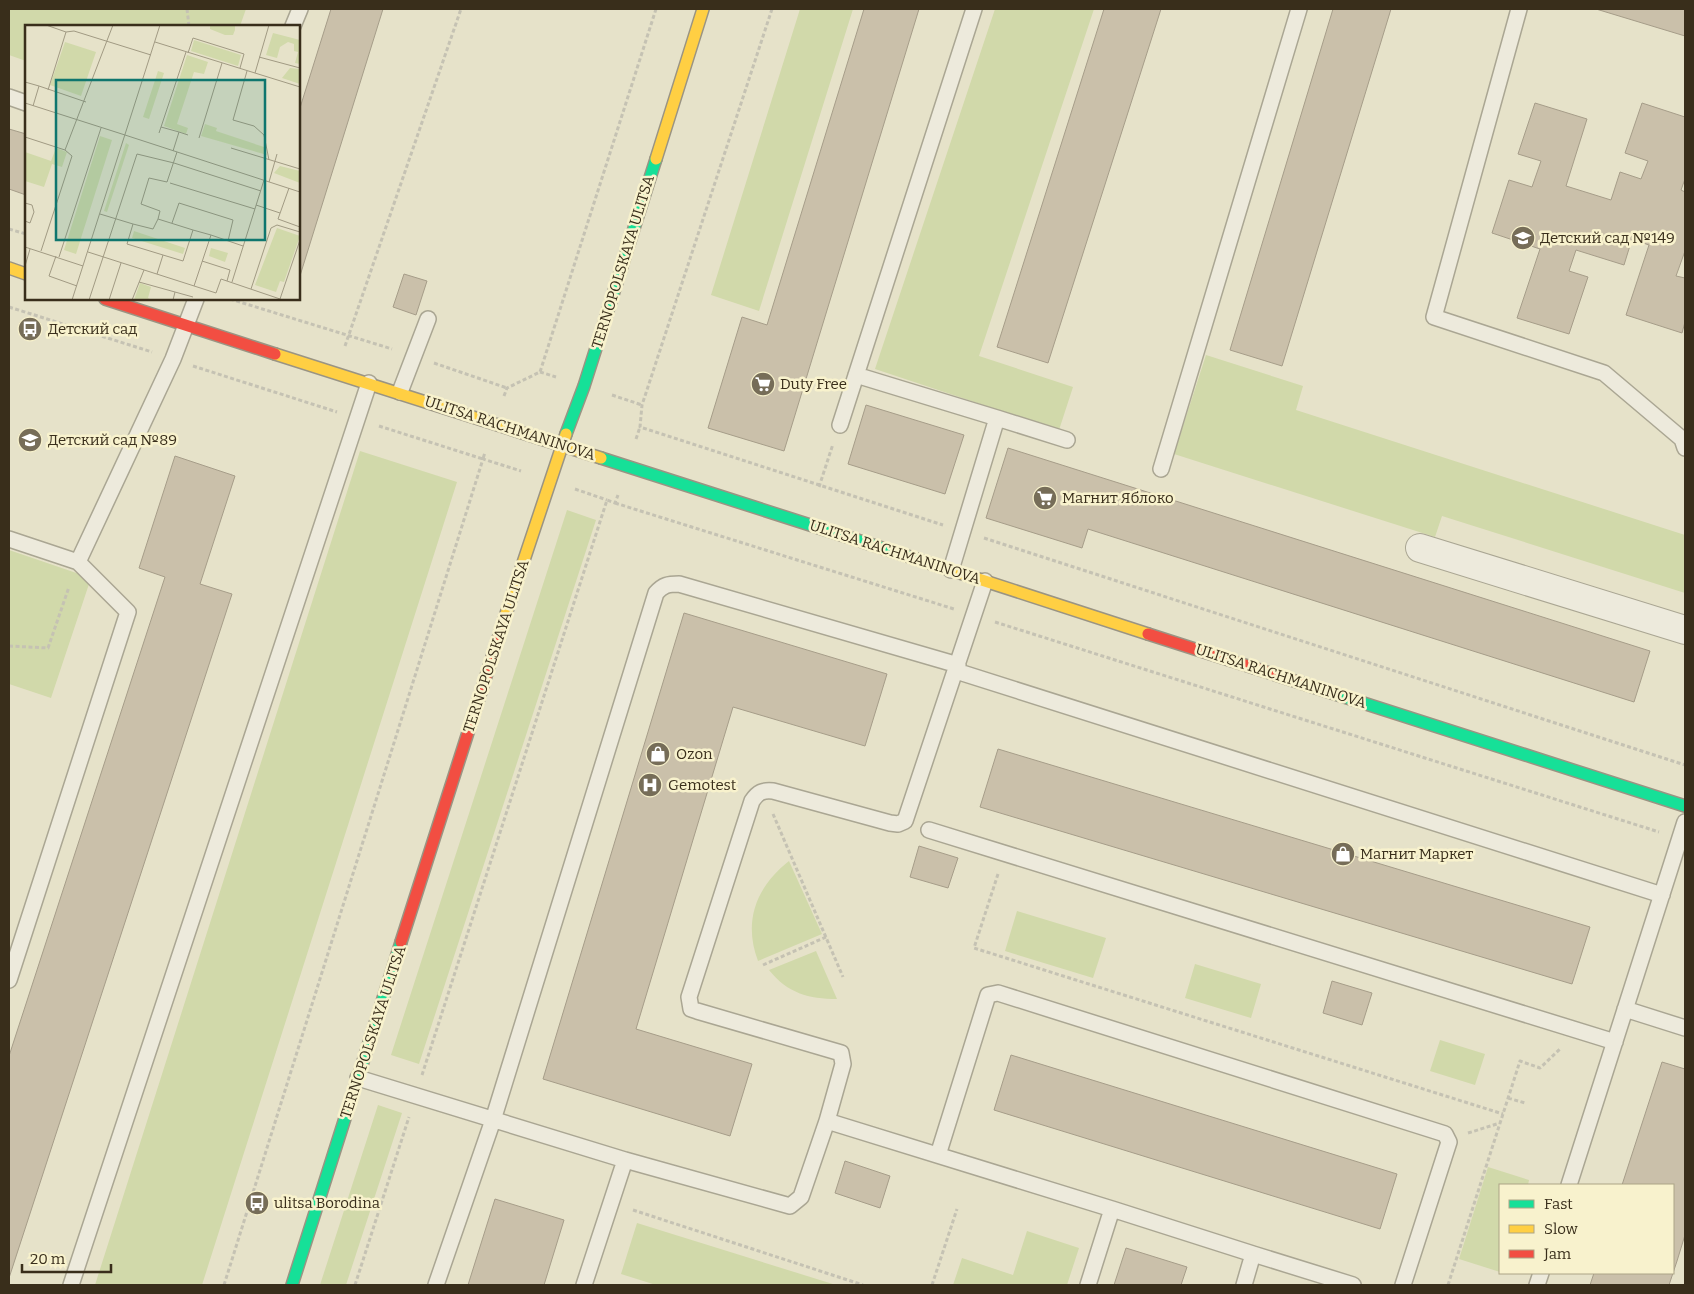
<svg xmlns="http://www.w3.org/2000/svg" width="1694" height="1294" font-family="Bitter,serif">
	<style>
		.green { fill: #d1d9aa }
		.building { fill: #cac0aa; stroke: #a69d89 }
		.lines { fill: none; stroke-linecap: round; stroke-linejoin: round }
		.lane-casing { stroke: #aaa693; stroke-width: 18 }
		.street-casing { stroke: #aaa693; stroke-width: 30 }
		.fast-casing { stroke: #9a9483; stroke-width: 14 }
		.slow-casing { stroke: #9a9483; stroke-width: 14 }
		.jam-casing { stroke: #9a9483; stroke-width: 14 }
		.path { stroke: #c5c2b3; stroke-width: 3; stroke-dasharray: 4 2.5; stroke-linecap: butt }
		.lane { stroke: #edeadc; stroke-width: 15 }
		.street { stroke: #edeadc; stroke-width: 28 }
		.fast { stroke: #16e098; stroke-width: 11 }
		.slow { stroke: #ffcf43; stroke-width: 11 }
		.jam { stroke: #f24e42; stroke-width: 11 }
		.labels { text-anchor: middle; stroke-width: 5; stroke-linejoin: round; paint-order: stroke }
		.poi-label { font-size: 15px; fill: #392e1b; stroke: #f8f2cd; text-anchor: start }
		.street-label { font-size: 15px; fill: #392e1b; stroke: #f8f2cd }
		.inset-road { fill: none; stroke: #a19a83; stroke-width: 1 }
		.view { fill: #0f766e; fill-opacity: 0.15; stroke: #0f766e; stroke-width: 2.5 }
		.inset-edge { fill: none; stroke: #392e1b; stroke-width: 2.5 }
	</style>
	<rect width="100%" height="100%" fill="#e6e2c9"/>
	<!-- green -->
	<path class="green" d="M9,9H246L240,26H26V61L9,55Z
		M800,9H853L759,311L711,295Z
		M995,9H1094L979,356L1073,387L1059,430L875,369Z
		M1206,355L1303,386L1296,410L1685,535V593L1442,516L1435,537L1174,454Z
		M360,451L457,482L202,1285H95Z
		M567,510L596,520L419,1064L391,1055Z
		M9,550L91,578L51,698L9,684Z
		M789,861L822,934L758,961C743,921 756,887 789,861Z
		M1017,911L1106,938L1093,978L1005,951Z
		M816,951L837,999C809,999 787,993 769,970Z
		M1195,964L1261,984L1251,1018L1185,998Z
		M1440,1040L1485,1054L1475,1085L1430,1071Z
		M378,1105L402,1113L346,1285H320Z
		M1488,1167L1529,1180L1528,1185H1500V1272L1459,1259Z
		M637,1223L836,1285H656L621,1274Z
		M1027,1231L1079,1248L1067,1285H953L962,1258L1013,1275Z"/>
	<!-- building -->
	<path class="building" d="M331,9H383L299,279V111Z
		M864,9H919L784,451L708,428L742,317L767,325Z
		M1104,9H1161L1048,363L997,347Z
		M1333,9H1391L1282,366L1230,350Z
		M1596,9H1685V36Z
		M1535,103L1587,119L1566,186L1611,200L1620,172L1641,179L1648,161L1625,153L1642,103L1685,117V179L1681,190L1685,192V251L1676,276L1685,278V322L1682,333L1626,315L1649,245L1632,239L1624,265L1576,250L1569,271L1588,277L1569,334L1517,318L1540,249L1492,233L1509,180L1532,187L1541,161L1518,154Z
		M9,129L26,134V195L9,189Z
		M404,274L427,281L416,315L393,307Z
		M866,405L964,435L945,494L848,464Z
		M1008,448L1650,651L1634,702L1088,529L1082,548L986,518Z
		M175,456L235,476L200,584L232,594L9,1278V1056L165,577L139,568Z
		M684,613L887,674L865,746L733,707L636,1029L752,1064L730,1136L543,1079Z
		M998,749L1590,927L1572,984L980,807Z
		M919,846L958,858L948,888L910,877Z
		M1332,981L1372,993L1362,1025L1323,1013Z
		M1011,1055L1397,1174L1380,1229L994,1110Z
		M1662,1062L1685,1069V1235L1677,1261L1669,1285H1590L1594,1273H1673V1185H1622Z
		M845,1161L890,1176L880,1208L835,1193Z
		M495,1199L564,1220L544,1285H468Z
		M1126,1248L1187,1267L1181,1285H1114Z"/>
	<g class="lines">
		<!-- lane casing -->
		<g class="lane-casing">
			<path id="lane" d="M1519,9L1434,317L1604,373L1682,439L1685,448
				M293,26L300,9
				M9,97L26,103
				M856,375L997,418
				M400,392L428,319
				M840,425L974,9
				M1161,469L1299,9
				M9,539L78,562
				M951,570L997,418L1067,440
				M956,671L1662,895
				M929,830L1615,1042
				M9,980L128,612L78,562L173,359L196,299
				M1625,1009L1685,1028
				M358,1078L625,1160L584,1285
				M827,1121L843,1064L841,1053L697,1011L691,1009L689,997L752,801C758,792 763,790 773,791L890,823L898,824L905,821L985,581
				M938,1155L988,995L998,993L1445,1134L1449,1142L1403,1285
				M625,1160L790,1206L801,1197L827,1121L1112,1209
				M1569,1185L1685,822
				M1253,1254L1353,1285
				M71,1285L369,383
				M436,1285L493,1120L656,593C663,585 668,584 679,584L958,665
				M1088,1285L1112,1209L1253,1254L1244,1285
				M1537,1285L1541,1273"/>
		</g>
		<!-- street casing -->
		<g class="street-casing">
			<path id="street" d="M1420,548L1685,630"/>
		</g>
		<!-- fast casing -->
		<g class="fast-casing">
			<path id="fast" d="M566,434L584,386L656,159
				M601,458L960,573
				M1307,685L1685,806
				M292,1285L401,942"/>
		</g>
		<!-- slow casing -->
		<g class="slow-casing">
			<path id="slow" d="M656,159L703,9
				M9,268L26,274
				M275,354L601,458
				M960,573L1148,634
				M504,620L566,434"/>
		</g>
		<!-- jam casing -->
		<g class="jam-casing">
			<path id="jam" d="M105,299L275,354
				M1148,634L1307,685
				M401,942L504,620"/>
		</g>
		<!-- path -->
		<path class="path" d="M187,9L189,26
			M772,9L642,405L640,427L943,525
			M9,229L26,234
			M230,299L392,349
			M9,307L152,352
			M345,346L461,9
			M434,363L507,388
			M193,366L337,412
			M540,372L556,377
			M612,395L642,405
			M504,396L507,388L540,372L656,9
			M379,426L483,459L485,452
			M636,439L640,427
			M819,487L833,444
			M575,489L607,500
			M615,503L954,609
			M984,538L1685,765
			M995,622L1659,832
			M9,646L48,648L69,587
			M773,814L843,977
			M998,874L974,948L1503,1114
			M763,965L826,937
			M422,1075L607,500L615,503L618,495
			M1508,1098L1525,1103
			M1468,1133L1500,1123
			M633,1210L863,1285
			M224,1285L483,459L521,471
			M355,1285L409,1117
			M932,1285L957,1209
			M1448,1285L1520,1061L1540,1068L1561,1048"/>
		<!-- lane -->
		<use href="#lane" class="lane"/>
		<!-- street -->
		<use href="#street" class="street"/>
		<!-- fast -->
		<use href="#fast" class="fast"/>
		<!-- slow -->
		<use href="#slow" class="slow"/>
		<!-- jam -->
		<use href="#jam" class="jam"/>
	</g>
	<!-- icons -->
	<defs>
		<g id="school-disc" transform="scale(1.25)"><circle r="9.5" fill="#766d58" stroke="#f8f2cd"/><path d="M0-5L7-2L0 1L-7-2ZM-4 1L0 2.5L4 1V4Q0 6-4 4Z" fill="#fff"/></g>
		<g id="bus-disc" transform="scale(1.25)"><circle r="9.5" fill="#766d58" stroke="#f8f2cd"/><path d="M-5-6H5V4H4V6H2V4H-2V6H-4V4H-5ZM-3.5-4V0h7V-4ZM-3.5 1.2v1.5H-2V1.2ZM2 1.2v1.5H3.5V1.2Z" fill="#fff"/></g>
		<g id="supermarket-disc" transform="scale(1.25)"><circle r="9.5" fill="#766d58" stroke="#f8f2cd"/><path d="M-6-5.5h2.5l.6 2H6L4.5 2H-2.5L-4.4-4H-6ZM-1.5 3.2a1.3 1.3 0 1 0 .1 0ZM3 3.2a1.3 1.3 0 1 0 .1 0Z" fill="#fff"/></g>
		<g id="shop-disc" transform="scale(1.25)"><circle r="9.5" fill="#766d58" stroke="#f8f2cd"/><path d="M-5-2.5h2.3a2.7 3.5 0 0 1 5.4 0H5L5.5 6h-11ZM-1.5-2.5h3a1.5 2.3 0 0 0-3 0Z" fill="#fff"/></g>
		<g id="hospital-disc" transform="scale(1.25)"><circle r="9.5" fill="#766d58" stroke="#f8f2cd"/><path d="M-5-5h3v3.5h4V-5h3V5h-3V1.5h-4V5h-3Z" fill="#fff"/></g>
	</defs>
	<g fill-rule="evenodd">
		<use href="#school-disc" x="1523" y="238"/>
		<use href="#bus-disc" x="30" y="329"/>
		<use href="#supermarket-disc" x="763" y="384"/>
		<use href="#school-disc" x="30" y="440"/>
		<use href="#supermarket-disc" x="1045" y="498"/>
		<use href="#shop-disc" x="658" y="754"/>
		<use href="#hospital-disc" x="650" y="785"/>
		<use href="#shop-disc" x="1343" y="854"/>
		<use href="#bus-disc" x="257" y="1203"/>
	</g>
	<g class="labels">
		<!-- poi labels -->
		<g class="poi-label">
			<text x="1540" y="243">Детский сад №149</text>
			<text x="48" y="334">Детский сад</text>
			<text x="780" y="389">Duty Free</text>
			<text x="48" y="445">Детский сад №89</text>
			<text x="1062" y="503">Магнит Яблоко</text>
			<text x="676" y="759">Ozon</text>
			<text x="668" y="790">Gemotest</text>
			<text x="1360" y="859">Магнит Маркет</text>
			<text x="274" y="1208">ulitsa Borodina</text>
		</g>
		<!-- street labels -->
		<g class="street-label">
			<text transform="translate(623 262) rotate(-73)" y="5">TERNOPOLSKAYA ULITSA</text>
			<text transform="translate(510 428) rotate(18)" y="5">ULITSA RACHMANINOVA</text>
			<text transform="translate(895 552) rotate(18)" y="5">ULITSA RACHMANINOVA</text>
			<text transform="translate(496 646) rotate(-72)" y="5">TERNOPOLSKAYA ULITSA</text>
			<text transform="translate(1281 676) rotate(18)" y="5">ULITSA RACHMANINOVA</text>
			<text transform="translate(373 1032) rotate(-72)" y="5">TERNOPOLSKAYA ULITSA</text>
		</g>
	</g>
	<!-- overview -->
	<g transform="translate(25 25)">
		<rect width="275" height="275" fill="#e6e2c9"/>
		<path d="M185,0H210V5L208,10H200L185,4ZM248,8L275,15V39L270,38L273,27L269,26V19L263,17L255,22L252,33L241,30ZM169,15L216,30L213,41L166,26ZM40,17L71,27L56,71L25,60ZM162,30L183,37L179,49L169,47L152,99L163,103L161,109L139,101ZM265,43L275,44V59L257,53ZM133,46L139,48L124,94L118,92ZM180,99L192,103L191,106L239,122L242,130L176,111ZM75,111L87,115L51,229L39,225ZM101,118L104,120L82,187L79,186ZM31,123L42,127L37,142L27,139L19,162L0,156V127L26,136ZM255,141L275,146V158L249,148ZM252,203L275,211L259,257L255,256L251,267L230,260ZM109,206L160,223L158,229L107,213ZM186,223L203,228L200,237L184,231ZM115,258L126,262L123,273L127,275H109Z" fill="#d1d9aa"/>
		<path class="inset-road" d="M21,0L41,7M130,17L275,62M163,28L168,13L219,29L215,43M234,32L275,43M222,46L208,95L229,101L239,110L244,135M230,48L244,0M0,57L14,61L8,81M14,61L61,77M23,65L41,7L49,6L126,30M0,78L100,110M136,102L154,107M134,108L161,27M100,110L275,167M0,112L40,125M174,113L197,38M206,123L275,144M148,126L154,107L163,110M149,138L236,166M244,157L252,129M145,158L230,184M264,163L253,194L275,202M0,178L7,180L9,187L5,198L0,196M231,180L255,188M75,189L108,199L102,219L138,230L132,249M133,194L135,186L116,179L124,153L142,157L152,127M147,198L154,178L208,195L203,216M108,199L128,204L133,194L168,205M186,210L218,221M0,222L58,241M16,226L47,131L40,125L88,0M63,227L191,268L196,254L258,275M138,230L158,236L168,205L186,210L169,261M31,231L24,251L52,261M34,232L76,103M177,236L205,245L202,256M0,241L5,224M114,257L150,267M207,257L239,155M226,264L246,203L252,200L275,207M255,274L275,215M47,275L135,0M64,275L112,129L149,138M84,275L96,238M107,275L119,245M148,275L150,267L168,272"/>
		<path class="view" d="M31,55H240V215H31Z"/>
		<rect width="275" height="275" class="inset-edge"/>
	</g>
	<!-- border -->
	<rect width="1694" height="1294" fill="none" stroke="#392e1b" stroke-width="20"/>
	<!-- legend -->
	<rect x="1499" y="1184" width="175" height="90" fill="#f8f2cd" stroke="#aca486"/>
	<rect x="1509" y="1200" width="25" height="8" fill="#16e098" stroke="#aca486"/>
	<text x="1544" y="1209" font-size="15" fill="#392e1b">Fast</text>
	<rect x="1509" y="1225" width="25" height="8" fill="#ffcf43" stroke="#aca486"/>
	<text x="1544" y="1234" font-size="15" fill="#392e1b">Slow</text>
	<rect x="1509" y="1250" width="25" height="8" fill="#f24e42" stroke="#aca486"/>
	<text x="1544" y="1259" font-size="15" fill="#392e1b">Jam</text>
	<!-- scale -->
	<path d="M22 1264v8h89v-8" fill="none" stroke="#392e1b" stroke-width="2.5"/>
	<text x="30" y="1264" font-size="15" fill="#392e1b" stroke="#f8f2cd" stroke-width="4" paint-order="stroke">20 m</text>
</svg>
